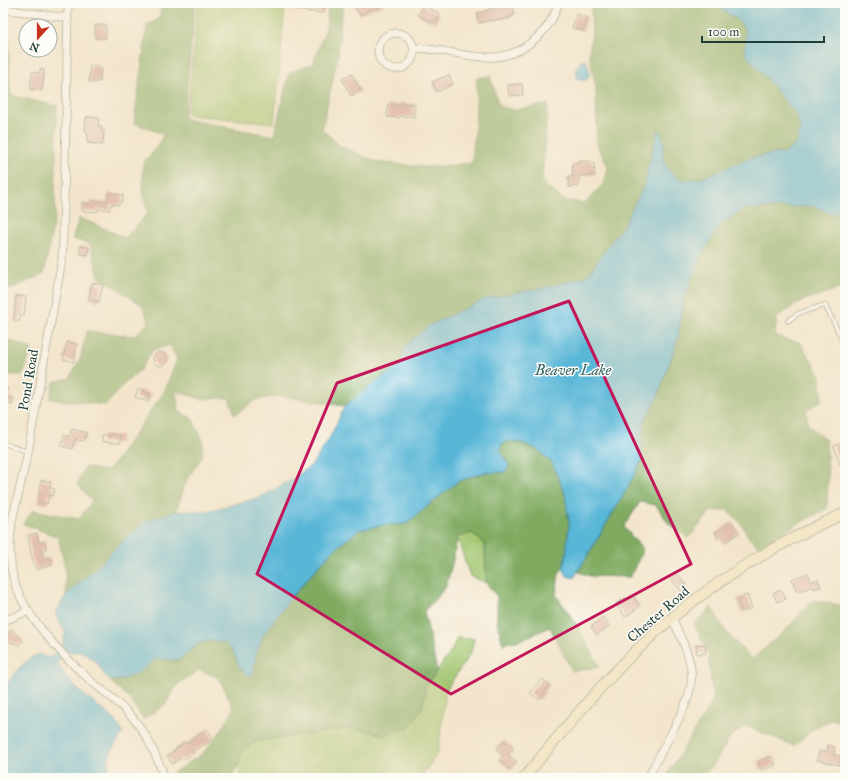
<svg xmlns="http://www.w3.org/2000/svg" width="848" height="781" font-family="'IM FELL Great Primer',serif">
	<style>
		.green { fill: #a1c56e; stroke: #608151 }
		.forest { fill: #80aa61; stroke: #50744a }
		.water { fill: #58b6d7; stroke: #3c7a86 }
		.building { fill: #d3968d }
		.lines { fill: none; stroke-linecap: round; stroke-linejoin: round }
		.service-casing { stroke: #899180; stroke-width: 5.5 }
		.minor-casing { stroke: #899180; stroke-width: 9 }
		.secondary-casing { stroke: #899180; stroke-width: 12 }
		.service { stroke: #fff; stroke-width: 3.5 }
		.minor { stroke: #fff; stroke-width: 7 }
		.secondary { stroke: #f7e9c3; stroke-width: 10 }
		.marked { fill: none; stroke: #c2185b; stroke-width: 3; stroke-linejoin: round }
		.labels { text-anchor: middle; stroke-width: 3; stroke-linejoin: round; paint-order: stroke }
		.street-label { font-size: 14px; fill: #1f3d34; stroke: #fdfcf7 }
		.water-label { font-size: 15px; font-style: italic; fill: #306165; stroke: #fdfcf7 }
	</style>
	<rect width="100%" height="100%" fill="#fdfcf7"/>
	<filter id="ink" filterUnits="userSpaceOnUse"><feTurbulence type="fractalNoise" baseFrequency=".025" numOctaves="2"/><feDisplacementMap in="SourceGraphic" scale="8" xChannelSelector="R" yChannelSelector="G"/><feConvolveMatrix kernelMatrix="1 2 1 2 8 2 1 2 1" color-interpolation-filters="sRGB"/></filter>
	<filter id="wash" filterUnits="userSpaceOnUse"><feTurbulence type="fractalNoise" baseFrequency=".012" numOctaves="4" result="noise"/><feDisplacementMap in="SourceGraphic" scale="16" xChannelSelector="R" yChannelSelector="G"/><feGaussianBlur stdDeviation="0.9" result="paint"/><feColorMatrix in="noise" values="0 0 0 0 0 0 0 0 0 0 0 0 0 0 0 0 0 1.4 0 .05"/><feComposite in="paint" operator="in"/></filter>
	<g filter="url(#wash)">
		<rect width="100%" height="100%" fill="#f3e5cc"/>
		<!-- green -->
		<path class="green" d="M198,3H235L285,8L274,123L187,115Z
			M472,533L485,544L486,583L470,576L457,537Z
			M457,638L474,639L471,652L446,690L438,753L420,778H241L238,765L243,750L257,741L351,728L385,734L422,708L426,686L452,650Z"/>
		<!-- forest -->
		<path class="forest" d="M162,3H195L184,119L274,136L289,73L313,64L326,29L328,3H344L340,26L338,56L322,129L340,146L377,162L428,167L472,163L475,127L477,78L490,76L499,106L514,110L548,104L542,182L563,200L585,203L603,184L608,167L597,145L596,88L589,53L592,32L591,3H711L738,20L746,31L745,53L796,114L801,130L796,144L786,153L767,155L751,158L700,179L680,180L671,173L663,162L664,141L659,130L653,149L645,186L623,226L587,276L553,286L402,357V364L377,381L345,406L280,396L255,400L235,415L229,398L201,399L176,391L179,412L192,418L203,441L202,457L187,479L176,511L148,520L127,537L93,571L66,595L65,568L58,537L23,524L33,510L79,519L92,501L77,484L85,467L106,471L116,461L164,392L177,359L170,345L153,350L140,370L122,386L106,405L50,399L54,382L70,378L80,359L87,331L134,336L149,322L142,305L99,277L90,244L72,239L79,218L95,224L125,238L148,213L143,196V163L159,144L163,134L134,123L147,25L159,19Z
			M3,15L8,16L10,95L57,106L55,216L44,274L6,291L3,308Z
			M814,206L831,214L845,208V291L841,288L802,301L777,317L775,335L787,340L800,342L821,376L822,400L806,411L808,425L826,440L828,474L827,509L788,529L760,548L749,538L740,522L727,510L711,511L689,538L669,524L656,505L640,502L624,527L643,550L630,577L590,576L578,572L623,496L642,460V438L645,420L657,398L678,338L684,298L703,252L721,224L743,209Z
			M3,338L32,349L23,375H3Z
			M510,441L522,443L537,449L552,463L565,494L569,523L566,556L563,568L559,573L556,595L577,625L600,667L572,671L550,627L522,639L503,644L497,622V596L486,583L485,544L472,533L457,537L454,556L446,587L424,611L437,671L426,686L422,708L409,727L385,735L351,728L257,741L243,750L238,765L231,778H171L170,775L203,753L218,735L234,709L219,678L199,670L178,684L165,705L143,719L128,697L110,681L121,680L143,670L155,659L179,660L200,643L211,640L225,643L233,651L240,669L253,674L256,655L263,635L289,600L330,553L359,530L383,525L406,524L457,482L482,473L505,472L509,466L500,450L502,444Z
			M812,600L840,605L845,618V724L833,719L813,729L794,746L746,726L731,736L713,766L701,778H665L713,701L708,653L694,624L711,607L726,632L752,659L784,632Z"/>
		<!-- water -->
		<path class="water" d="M711,3H845V208L831,214L814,206L743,209L721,224L703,252L684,298L678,338L657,398L645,420L642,438V460L623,496L574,578L567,576L563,568L566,556L569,523L565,494L552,463L537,449L522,443L510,441L502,444L500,450L509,466L505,472L482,473L457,482L406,524L383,525L359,530L330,553L289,600L263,635L256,655L253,674L247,675L240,668L233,651L225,643L211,640L200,643L179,660L155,659L143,670L136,674L121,680L110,681L103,673L97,662L82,652H67L57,664L75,687L115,720L123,733C114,747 101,762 113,778H3V690L18,669L30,658L40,654L48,658L55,654L63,643L65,632L55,614L66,595L93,571L127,537L148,520L176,511H207L261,497L297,476L312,465L329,439L345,406L377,381L402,364V357L406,345L430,325L485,299L553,286L587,276L623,226L644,186L653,149L659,129L664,141L663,162L671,173L680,180L700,179L751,158L767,155L785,153L796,144L801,130L796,114L745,53L746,31L738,20Z
			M582,60L586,61C591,69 592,84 578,80C575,74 576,65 582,60Z"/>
		<g id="blocks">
			<!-- building -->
			<path class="building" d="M294,3H325L324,13L294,10Z
				M353,3H383L384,5L375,9L374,8L360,15Z
				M512,3L515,15L511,16L512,17L500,20L499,19L491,21V20L479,23L477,13L489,10V9Z
				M423,5L440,14L436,23L431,20V22L418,15Z
				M576,14L587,17L583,31L572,28Z
				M95,25H106V38H95Z
				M90,66L101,67L100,82H89Z
				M40,69L44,70L42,90L30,89L32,72L40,73Z
				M352,74L361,91L351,96L342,79Z
				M449,75L453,84L437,92L432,82Z
				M522,84L523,95L509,96L508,85Z
				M400,103L415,104L414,117L400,116V118L387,117L388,104L399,105Z
				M86,117L99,118L98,126H102L101,131H104L103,145L87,143L88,133H85Z
				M578,161H591V163H594L595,175L579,176V186L569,187L568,177H573L572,164H578Z
				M108,193L123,195L122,202H120L119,205L110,204V210L98,209V212L82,211V203L90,204L91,201L107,202Z
				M80,246L89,247L88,255L80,254Z
				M92,283L103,285L99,302L89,299Z
				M16,296L26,297L24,316H20L19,322L14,321Z
				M67,342L77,344L74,362L63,359Z
				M153 359a7 7 0 1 1 14 0a7 7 0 1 1-14 0Z
				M3,386L8,388L6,396L14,399L12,405L3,402Z
				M138,389L151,394L148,402L135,397Z
				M72,429L87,433L84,441L81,440V441L75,439L72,449L61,446L64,435L69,437Z
				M102,435H121V443H109V442H102Z
				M845,442V469L843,464L840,465L834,446Z
				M41,480L51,482L50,488L55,489L53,496L49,495L47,504L38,503L40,493L39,492Z
				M732,522L739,533L724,543L720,537L718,539L715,533Z
				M37,533L39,543L45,541L46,550L41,551L43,559L49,557L52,565L36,570L32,558L28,535Z
				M808,573L811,582L818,579L821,587L814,589L813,586L797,592L792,579Z
				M678,574L687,586L681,591L671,579Z
				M782,590L786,599L777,602L773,593Z
				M747,595L752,608L741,612L737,599Z
				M633,596L640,606L625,617L616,604L626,598L627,601Z
				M603,617L609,626L597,635L591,627Z
				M12,629L23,641L18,646L14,642L12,644L4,636Z
				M705,644L706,653L697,654L696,645Z
				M542,679L550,685L544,692L545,693L539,700L530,693Z
				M207,729L214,739L196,750L195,748L192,750L194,753L182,760L181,758L172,764L167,756L176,750L175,749L186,742L187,744L190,742L189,741Z
				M504,740L514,749L508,755L517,762L510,770L499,760L503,756L496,749Z
				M828,745L835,747L834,755L841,756L839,765L817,760L819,751L827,752Z
				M772,756L776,765L761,770L758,761Z"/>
		</g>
	</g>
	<g filter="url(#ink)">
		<use href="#blocks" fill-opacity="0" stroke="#899180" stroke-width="1"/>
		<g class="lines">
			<!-- service casing -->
			<g class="service-casing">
				<path id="service" d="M788,321L799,313L825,305L840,335L845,350
					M3,443L28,452"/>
			</g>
			<!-- minor casing -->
			<g class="minor-casing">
				<path id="minor" d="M68,3L66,120L63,237L62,260L57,288L28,452L12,521C9,543 9,567 16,587C30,623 63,656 91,681C105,693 120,703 132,717C148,735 156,756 165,778
					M3,9L68,18
					M378 51a18 18 0 1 1 36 0a18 18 0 1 1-36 0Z
					M414,48C458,48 497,74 535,39C546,30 555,17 558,3
					M3,621L29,611
					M648,778C655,763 663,749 671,734C681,714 694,693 691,670C689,652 679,634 672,618"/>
			</g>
			<!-- secondary casing -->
			<g class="secondary-casing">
				<path id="secondary" d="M524,778C570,722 616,665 672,618C725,574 782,541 845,513"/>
			</g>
			<!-- service -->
			<use href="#service" class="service"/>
			<!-- minor -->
			<use href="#minor" class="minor"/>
			<!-- secondary -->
			<use href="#secondary" class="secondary"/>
		</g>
	</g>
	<!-- marked area -->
	<path d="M0 0H848V781H0ZM569,301L691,564L451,694L257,574L337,383Z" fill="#f3e5cc" fill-opacity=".55" fill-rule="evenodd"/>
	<path class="marked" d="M569,301L691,564L451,694L257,574L337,383Z"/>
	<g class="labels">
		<!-- street labels -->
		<g class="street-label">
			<text transform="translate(28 380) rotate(-80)" y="5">Pond Road</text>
			<text transform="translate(658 614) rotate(-41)" y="5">Chester Road</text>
		</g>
		<!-- water labels -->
		<g class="water-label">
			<text x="573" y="375">Beaver Lake</text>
		</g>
	</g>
	<!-- margin -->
	<rect width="848" height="781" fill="none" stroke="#fdfcf7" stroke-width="16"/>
	<!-- north arrow -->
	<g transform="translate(38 38) rotate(201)"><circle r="19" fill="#fdfcf7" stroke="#a4b0a9"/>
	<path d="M0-3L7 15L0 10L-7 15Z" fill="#c8321e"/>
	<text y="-6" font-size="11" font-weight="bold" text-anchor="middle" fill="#1f3d34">N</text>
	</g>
	<!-- scale -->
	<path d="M702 36v6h122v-6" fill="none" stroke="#1f3d34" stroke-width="2"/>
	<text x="708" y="36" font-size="12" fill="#1f3d34" stroke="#fdfcf7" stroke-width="3" paint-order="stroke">100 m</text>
</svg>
